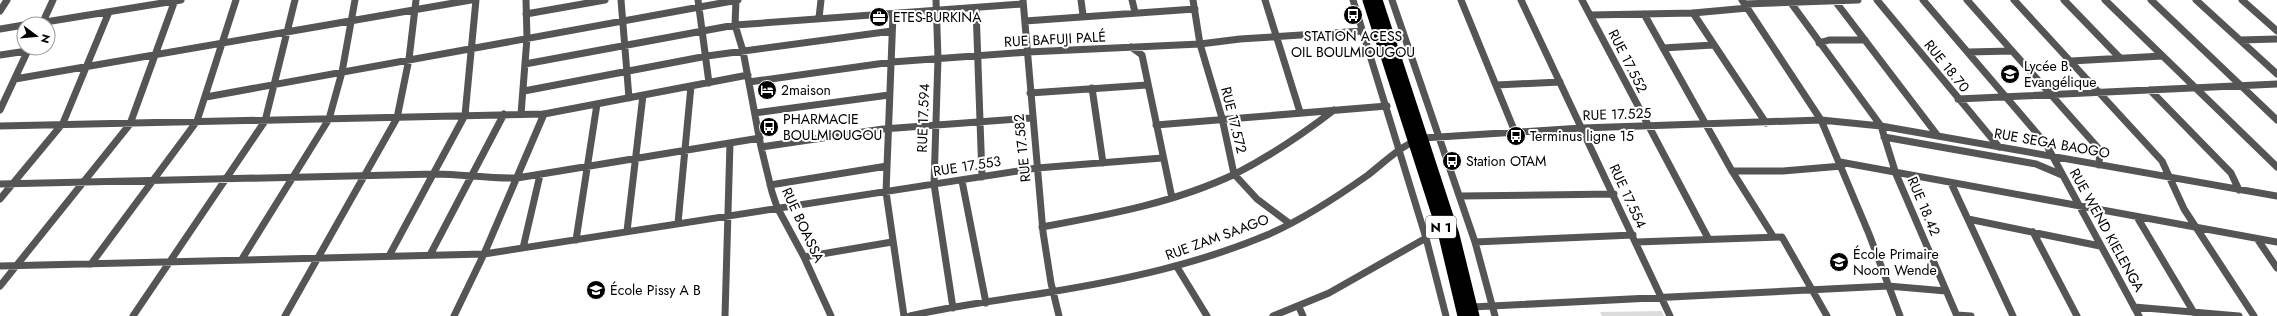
<svg xmlns="http://www.w3.org/2000/svg" width="2277" height="316" font-family="Jost,sans-serif">
<rect width="100%" height="100%" fill="#fff"/>
<!-- green -->
<path fill="#dcdcdc" d="M1662 311 1664 316H1602L1600 312Z"/>
<g fill="none" stroke-linecap="round" stroke-linejoin="round">
<!-- minor -->
<path stroke="#555" stroke-width="7" d="M621 0 629 98
M698 0 709 83
M736 0 735 25 743 51 761 147 772 192 777 207 804 257 831 316
M936 0 938 58 934 184 953 308
M1023 0 1043 232 1051 283 1059 316
M1081 0 1083 15
M1132 0 1135 12
M1193 0 1200 44 1222 118 1234 174 1257 199 1289 223
M1265 0 1300 112
M1353 0 1426 238 1446 316
M1392 0 1475 242 1495 316
M1461 0 1515 132
M1521 0 1670 316
M1582 0 1708 238
M1742 0 1821 120 1869 234 1900 316
M1877 0 1999 147
M1923 0 2046 144 2139 316
M1967 0 2100 150 2099 165
M2014 0 2162 161 2184 209 2254 316
M2064 0 2120 58
M2105 0 2277 167
M2151 0 2277 120
M2196 0 2277 74
M2242 0 2277 31
M1835 1 1938 136
M1791 3 1881 126 1896 174 1957 316
M1745 4 1858 0
M976 8 982 177
M0 11 7 0
M1693 13 1766 123
M526 14 605 0
M893 14 886 192 904 316
M1644 14 1732 171 1773 236
M1591 15 1693 13 1748 8
M819 18 821 0
M1025 21 1195 9
M33 24 181 0
M42 24 53 0
M0 29 24 25
M2240 40 2277 39
M1819 43 1829 40H1865
M1131 47 1142 55 1172 198
M1663 48 1713 45
M1968 52 2012 51
M0 55 27 51
M2071 61 2162 56
M525 64 735 25 1023 4
M15 79 471 0
M749 82 892 62 1028 52 1200 44 1240 39 1363 31
M1497 85 1560 82
M1092 88 1103 163
M2150 90 2231 173 2239 190
M524 91 707 56 892 31
M1030 93 1147 85
M206 97 738 0
M1958 99 2277 84
M0 110 29 48
M755 113 889 95
M521 114 527 38 526 0
M1156 125 1387 106
M0 126 544 114 748 75
M1884 137 2036 164 2062 175
M761 147 883 129 1031 118
M1840 162 2277 242
M1732 171H1783L1842 166
M962 181 986 303
M1951 183 2013 316
M0 184 435 174C463 174 489 179 517 178L760 138
M770 185 887 166
M1460 196 1614 194
M0 199 63 123 109 12
M2137 217 2196 316
M1968 219 2100 246
M678 223 691 86
M1042 227C1107 215 1174 203 1235 174 1270 156 1303 134 1334 110
M627 231 643 95
M2033 232 2077 316
M576 240 597 104
M2258 240 2277 268
M1475 242 1633 235
M1636 242 1782 237 1827 316
M523 248 540 175
M430 255 504 114
M389 256 465 115 476 0
M804 257 892 242
M242 259 329 119 342 72 355 0
M91 264 197 121 236 0
M0 266 484 254 1037 168 1162 158
M1177 267 1207 316
M0 286 130 124 175 0
M1299 307 1303 316
M1472 307 1888 286 1946 291
M2134 307 2239 316
M1957 315 1971 316
M133 316 265 121 295 0
M285 316 397 118 409 59 416 0
M454 316 484 254 544 114
M725 316 730 143
M910 316C956 305 1003 300 1050 292 1124 280 1198 264 1267 235 1302 220 1337 197 1368 175 1386 161 1401 145 1423 138L1582 128 1821 120 1881 126 2277 196
M1273 316 1329 293 1426 238"/>
<!-- highway -->
<path stroke="#000" stroke-width="11" d="M1368 0 1444 236 1463 316
M1377 0 1454 235 1474 316"/>
</g>
<!-- icons -->
<defs>
<symbol id="bus-disc" viewBox="-11 -11 22 22"><circle r="9.5" fill="#000" stroke="#fff"/><path d="M-5-6H5V4H4V6H2V4H-2V6H-4V4H-5ZM-3.5-4V0h7V-4ZM-3.5 1.2v1.5H-2V1.2ZM2 1.2v1.5H3.5V1.2Z" fill="#fff"/></symbol>
<symbol id="office-disc" viewBox="-11 -11 22 22"><circle r="9.5" fill="#000" stroke="#fff"/><path d="M-6-3h4V-5.5h4V-3h4V5H-6ZM-1-4.5V-3h2v-1.5ZM-6 0V1H6V0Z" fill="#fff"/></symbol>
<symbol id="school-disc" viewBox="-11 -11 22 22"><circle r="9.5" fill="#000" stroke="#fff"/><path d="M0-5L7-2L0 1L-7-2ZM-4 1L0 2.5L4 1V4Q0 6-4 4Z" fill="#fff"/></symbol>
<symbol id="hotel-disc" viewBox="-11 -11 22 22"><circle r="9.5" fill="#000" stroke="#fff"/><path d="M-6-4.5h1.5V1H6V5H4.5V3h-9V5H-6ZM-4 0a1.8 1.8 0 1 1 3.6 0ZM.5 0V-2.5h3Q6-2.5 6 0Z" fill="#fff"/></symbol>
</defs>
<g fill-rule="evenodd">
<use href="#bus-disc" x="1342" y="4" width="22" height="22"/>
<use href="#office-disc" x="868" y="6" width="22" height="22"/>
<use href="#school-disc" x="1999" y="63" width="22" height="22"/>
<use href="#hotel-disc" x="756" y="79" width="22" height="22"/>
<use href="#bus-disc" x="758" y="116" width="22" height="22"/>
<use href="#bus-disc" x="1505" y="125" width="22" height="22"/>
<use href="#bus-disc" x="1441" y="150" width="22" height="22"/>
<use href="#school-disc" x="1828" y="251" width="22" height="22"/>
<use href="#school-disc" x="585" y="279" width="22" height="22"/>
</g>
<g text-anchor="middle" stroke-width="4" stroke-linejoin="round" paint-order="stroke">
<!-- shield labels -->
<rect fill="#fff" stroke="#4c4c4c" stroke-width="1" x="1426" y="216" width="30" height="22" rx="3"/>
<g font-size="13" font-weight="bold" fill="#000">
<text x="1441" y="232">N 1</text>
</g>
<!-- poi labels -->
<g font-size="14" fill="#000" stroke="#fff" text-anchor="start">
<text x="893" y="22">ETES-BURKINA</text>
<text x="1353" y="41" text-anchor="middle">STATION ACESS<tspan x="1353" dy="16">OIL BOULMIOUGOU</tspan></text>
<text x="2024" y="71">Lycée B.<tspan x="2024" dy="16">Evangélique</tspan></text>
<text x="781" y="95">2maison</text>
<text x="783" y="124">PHARMACIE<tspan x="783" dy="16">BOULMIOUGOU</tspan></text>
<text x="1530" y="141">Terminus ligne 15</text>
<text x="1466" y="166">Station OTAM</text>
<text x="1853" y="259">École Primaire<tspan x="1853" dy="16">Noom Wende</tspan></text>
<text x="610" y="295">École Pissy A B</text>
</g>
<!-- street labels -->
<g font-size="14" fill="#000" stroke="#fff">
<text transform="translate(1055 39) rotate(-3)" y="5">RUE BAFUJI PALÉ</text>
<text transform="translate(1628 61) rotate(63)" y="5">RUE 17.552</text>
<text transform="translate(1947 66) rotate(51)" y="5">RUE 18.70</text>
<text transform="translate(1617 114) rotate(-2)" y="5">RUE 17.525</text>
<text transform="translate(923 118) rotate(-88)" y="5">RUE 17.594</text>
<text transform="translate(1234 120) rotate(76)" y="5">RUE 17.572</text>
<text transform="translate(2052 143) rotate(10)" y="5">RUE SEGA BAOGO</text>
<text transform="translate(1022 148) rotate(-96)" y="5">RUE 17.582</text>
<text transform="translate(967 166) rotate(-9)" y="5">RUE 17.553</text>
<text transform="translate(1628 196) rotate(65)" y="5">RUE 17.554</text>
<text transform="translate(1924 206) rotate(67)" y="5">RUE 18.42</text>
<text transform="translate(803 225) rotate(65)" y="5">RUE BOASSA</text>
<text transform="translate(2107 230) rotate(61)" y="5">RUE WEND KIELENGA</text>
<text transform="translate(1217 237) rotate(-20)" y="5">RUE ZAM SAAGO</text>
</g>
</g>
<!-- north arrow -->
<g transform="translate(36 36) rotate(106)"><circle r="19" fill="#ffffff" stroke="#999999"/>
<path d="M0-3L7 15L0 10L-7 15Z" fill="#000000"/>
<text y="-6" font-size="11" font-weight="bold" text-anchor="middle" fill="#000000">N</text>
</g>
</svg>
